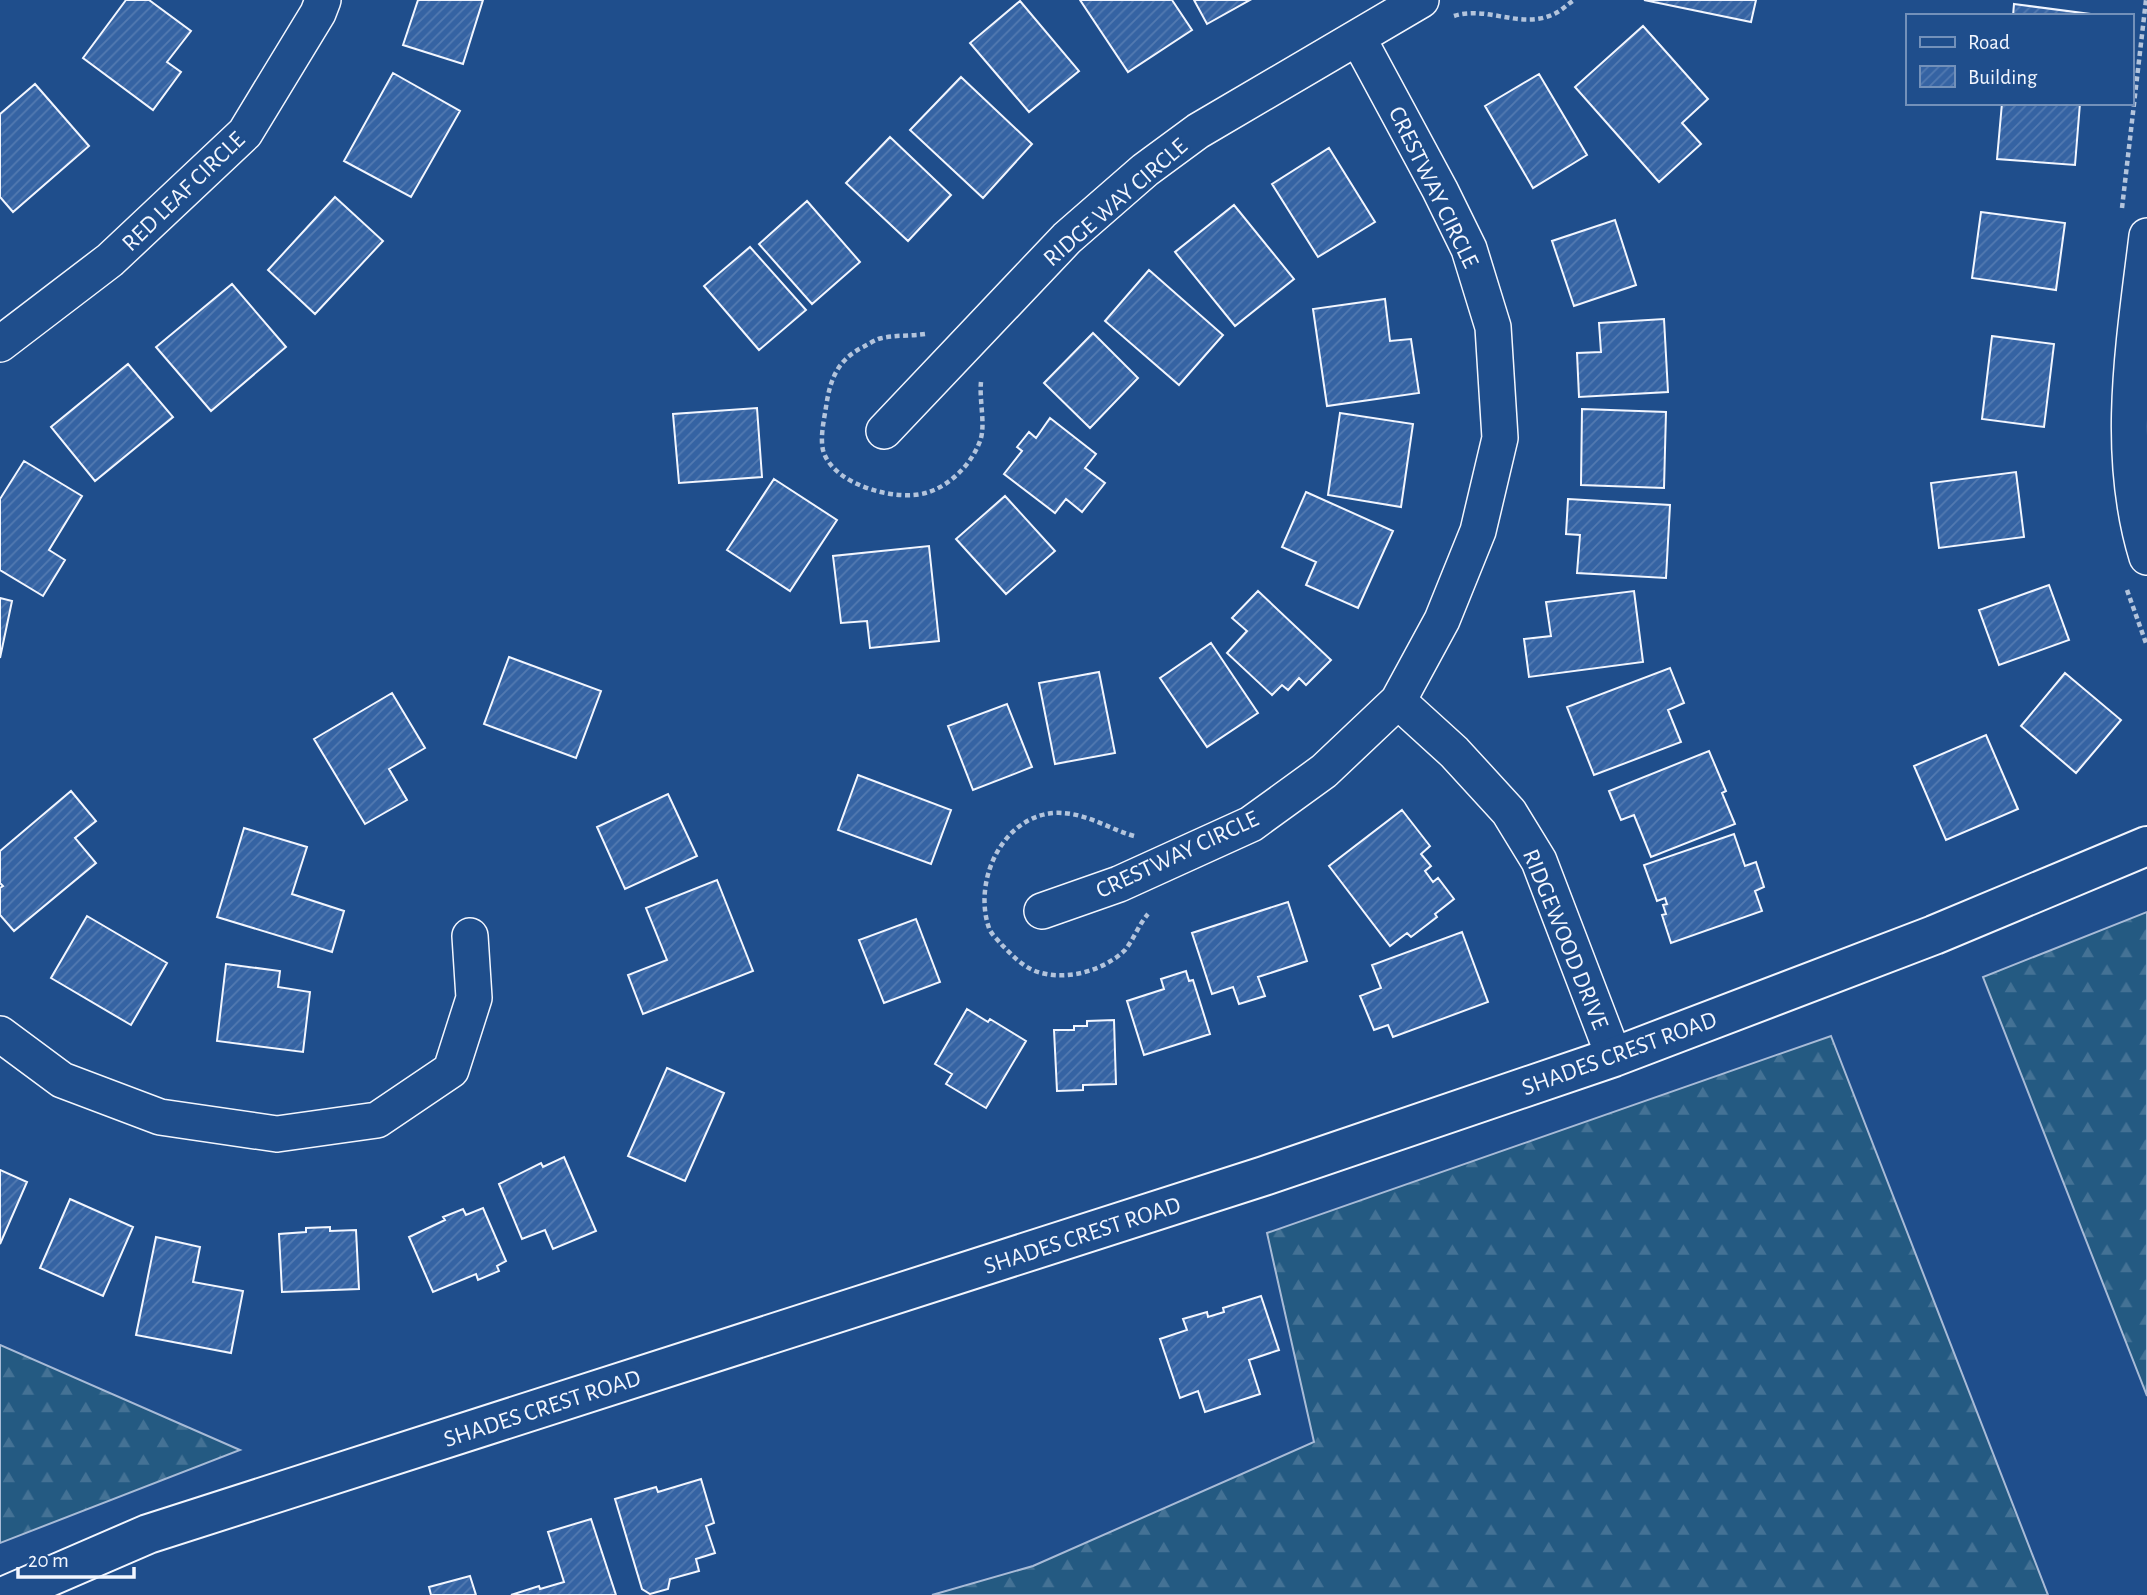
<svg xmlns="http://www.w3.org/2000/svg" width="2147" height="1595" font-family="'Alegreya Sans',sans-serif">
<defs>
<pattern id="forest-firs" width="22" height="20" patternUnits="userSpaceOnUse" patternTransform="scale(1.75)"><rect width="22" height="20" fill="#245a82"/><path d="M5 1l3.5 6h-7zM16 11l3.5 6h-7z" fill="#447295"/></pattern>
<pattern id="building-hatch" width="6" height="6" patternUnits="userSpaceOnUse" patternTransform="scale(1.75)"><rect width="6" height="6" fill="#3563a3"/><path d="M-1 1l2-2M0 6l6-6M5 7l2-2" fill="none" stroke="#537ab1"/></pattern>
</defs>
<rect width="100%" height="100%" fill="#1f4e8c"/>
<!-- forest -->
<path fill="url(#forest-firs)" stroke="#a8bbd7" stroke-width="2" d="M2147 912V1396L1983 977Z
M1831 1036 2048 1595H932L1033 1566 1314 1442 1267 1233Z
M0 1345 240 1450 0 1543Z"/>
<!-- building -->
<path fill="url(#building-hatch)" stroke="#f2f6ff" stroke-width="2" d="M126 0H149L191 31 167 62 181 72 153 110 83 58Z
M418 0H483L463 64 403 45Z
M1080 0H1172L1192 30 1128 72Z
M1194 0H1250L1207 24Z
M1644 0H1756L1751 22Z
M1020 1 1079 71 1029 112 970 43Z
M2014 4 2090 14V16H2013Z
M1643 26 1708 99 1682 123 1701 144 1659 182 1575 87Z
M393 73 460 111 411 197 344 161Z
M1539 74 1587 155 1533 188 1485 106Z
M961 77 1032 144 983 198 910 130Z
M35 84 89 146 13 212 0 197V114Z
M2002 103H2080L2075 165 1997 159Z
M890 137 951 195 908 241 846 183Z
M1329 148 1375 222 1318 257 1272 184Z
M335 197 383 241 315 314 268 270Z
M807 201 860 262 812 304 759 244Z
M1234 205 1294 279 1235 326 1175 252Z
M1981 212 2065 223 2056 290 1972 278Z
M1615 220 1636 285 1574 306 1552 241Z
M750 247 806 310 759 350 704 286Z
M1149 270 1223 335 1179 385 1105 321Z
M232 284 286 347 211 411 156 347Z
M1385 299 1390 341 1411 339 1419 393 1327 406 1313 309Z
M1664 319 1668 392 1579 397 1577 353 1601 352 1599 323Z
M1093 333 1138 378 1090 428 1044 383Z
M1992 336 2054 344 2044 427 1982 419Z
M128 364 173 417 95 481 51 427Z
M757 408 762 477 679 483 673 414Z
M1582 409 1666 412 1664 488 1581 485Z
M1340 413 1413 424 1401 507 1328 495Z
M1050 418 1096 454 1085 468 1105 483 1082 512 1066 499 1055 513 1004 474 1022 451 1017 447 1029 432 1036 438Z
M24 461 82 496 49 550 65 560 43 596 0 570V499Z
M2016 472 2024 537 1939 548 1931 483Z
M774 479 837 520 790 591 727 550Z
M1306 492 1393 531 1358 608 1306 585 1316 562 1282 547Z
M1005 496 1055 551 1006 594 956 539Z
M1568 499 1670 505 1666 578 1577 573 1580 535 1566 534Z
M929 546 939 641 870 648 867 621 841 623 833 556Z
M2049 585 2069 640 1999 665 1979 610Z
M1258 591 1331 660 1306 685 1299 678 1288 690 1282 685 1272 695 1227 653 1247 631 1232 618Z
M1634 591 1643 662 1529 677 1524 639 1551 636 1546 602Z
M0 598 12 601 0 658Z
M1211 643 1258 713 1207 747 1160 678Z
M509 657 601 691 576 758 484 724Z
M1670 668 1684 703 1668 710 1681 742 1594 775 1567 707Z
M1099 672 1115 753 1055 764 1039 683Z
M2065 673 2121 720 2076 773 2021 726Z
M392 693 425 748 389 769 407 800 365 824 314 739Z
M1007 704 1032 767 973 790 948 726Z
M1986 735 2018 809 1946 840 1914 766Z
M1709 751 1726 791 1722 793 1735 824 1651 857 1634 815 1621 820 1609 791Z
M858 775 951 810 931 864 838 830Z
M71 791 96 821 75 838 96 863 14 931 0 915V888L3 886 0 883V851Z
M668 794 697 856 625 889 597 827Z
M1402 810 1430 846 1421 854 1431 866 1425 871 1433 882 1438 878 1454 899 1435 914 1437 917 1411 937 1407 933 1390 946 1329 866Z
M244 828 307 847 292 894 344 911 332 952 217 917Z
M1734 834 1745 866 1756 862 1764 887 1755 891 1762 911 1671 943 1662 915 1666 914 1663 905 1667 904 1665 898 1657 901 1644 865Z
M717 880 753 971 643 1014 628 975 667 960 646 908Z
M1288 902 1307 961 1258 977 1265 996 1239 1004 1233 987 1212 994 1192 933Z
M87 916 167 963 131 1025 51 978Z
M916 919 940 982 884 1003 859 940Z
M1462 932 1488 1002 1393 1037 1388 1025 1374 1030 1360 996 1381 988 1372 965Z
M226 964 280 971 278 987 310 992 303 1052 217 1041Z
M1186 971 1189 981 1193 980 1210 1034 1144 1055 1127 1001 1164 989 1161 979Z
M967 1009 988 1022 990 1019 1026 1041 986 1108 946 1084 952 1074 935 1064Z
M1114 1020 1116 1084 1083 1085V1090L1057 1091 1054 1030H1074V1026H1087V1021Z
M667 1068 724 1093 685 1181 628 1156Z
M564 1157 596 1231 553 1249 545 1230 522 1239 499 1184 541 1163 543 1167Z
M0 1170 27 1182 0 1244Z
M70 1199 133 1227 103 1296 40 1268Z
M483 1208 506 1261 497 1266 499 1271 478 1280 476 1274 433 1292 409 1237 445 1220 443 1217 463 1209 466 1215Z
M330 1227V1231L356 1230 359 1289 282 1292 279 1234 306 1232V1228Z
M156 1237 200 1247 193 1282 243 1291 231 1353 136 1335Z
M1261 1296 1279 1350 1249 1360 1260 1394 1205 1412 1198 1391 1180 1398 1160 1339 1187 1330 1183 1319 1207 1312 1208 1317 1224 1312 1223 1308Z
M701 1479 714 1523 706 1526 715 1553 696 1559 699 1571 670 1579 668 1589 650 1594 642 1589 615 1499 656 1487 658 1492Z
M591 1519 616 1595H511L539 1586 540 1589 564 1582 548 1532Z
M470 1576 476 1595H431L429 1587Z"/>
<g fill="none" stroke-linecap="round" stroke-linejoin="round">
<defs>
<path id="minor" d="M2147 236C2134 343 2115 453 2147 557
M0 344 110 260 245 133 318 13 323 0
M884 431 1067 238 1145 170 1198 131 1421 0
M1398 701 1454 752 1509 812 1539 861 1614 1057
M1042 911 1119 884 1251 824 1324 771 1398 701 1442 620 1478 531 1500 438 1493 327 1469 249 1440 190 1358 38
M0 1034 62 1080 160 1117 277 1134 377 1120 451 1070 474 998 470 936"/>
<path id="tertiary" d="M7 1595 148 1534 1264 1176 1614 1057 1934 935 2147 846"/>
</defs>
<!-- minor casing -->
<use href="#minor" stroke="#f2f6ff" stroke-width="38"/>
<!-- tertiary casing -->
<use href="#tertiary" stroke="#f2f6ff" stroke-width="42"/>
<!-- path -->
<path stroke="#b3c4dc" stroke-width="4.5" stroke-dasharray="5 3.5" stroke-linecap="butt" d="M1454 16C1488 5 1522 31 1556 13 1562 10 1568 4 1574 0
M2122 208 2146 0
M925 334C911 336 896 335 882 338 876 339 869 344 863 347 837 360 830 380 826 407 824 420 820 437 823 450 832 485 898 503 929 492 952 484 972 463 980 441 986 426 979 400 981 382
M2127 590 2147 646
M1134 836C1106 828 1084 811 1053 813 1001 818 973 882 989 928 991 934 998 940 1002 945 1012 955 1022 966 1035 971 1064 982 1104 971 1125 950 1134 939 1139 924 1148 914"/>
<!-- minor -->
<use href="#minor" stroke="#1f4e8c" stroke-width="35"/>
<!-- tertiary -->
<use href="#tertiary" stroke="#1f4e8c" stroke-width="38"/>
</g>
<g text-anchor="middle" stroke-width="5" stroke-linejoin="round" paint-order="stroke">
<!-- street labels -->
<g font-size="24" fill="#f2f6ff" stroke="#1f4e8c">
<text transform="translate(1434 187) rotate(64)" y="8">CRESTWAY CIRCLE</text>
<text transform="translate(183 191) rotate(-44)" y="8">RED LEAF CIRCLE</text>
<text transform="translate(1115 202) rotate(-41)" y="8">RIDGE WAY CIRCLE</text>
<text transform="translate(1177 854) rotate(-25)" y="8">CRESTWAY CIRCLE</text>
<text transform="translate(1566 939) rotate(68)" y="8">RIDGEWOOD DRIVE</text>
<text transform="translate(1619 1053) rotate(-20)" y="8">SHADES CREST ROAD</text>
<text transform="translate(1082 1235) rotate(-18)" y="8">SHADES CREST ROAD</text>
<text transform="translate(542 1408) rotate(-18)" y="8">SHADES CREST ROAD</text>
</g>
</g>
<!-- legend -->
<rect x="1906" y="14" width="228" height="91" fill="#1f4e8c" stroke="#7391ba" stroke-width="2"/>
<rect x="1920" y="37" width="35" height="10" fill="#1f4e8c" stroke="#7391ba" stroke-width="2"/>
<text x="1968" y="49" font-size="21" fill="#f2f6ff">Road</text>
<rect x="1920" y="66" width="35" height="21" fill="url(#building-hatch)" stroke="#7391ba" stroke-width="2"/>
<text x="1968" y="84" font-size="21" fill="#f2f6ff">Building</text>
<!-- scale -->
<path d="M18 1567v10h116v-10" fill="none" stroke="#f2f6ff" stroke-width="3.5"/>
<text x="28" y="1567" font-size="21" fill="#f2f6ff" stroke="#1f4e8c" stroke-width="5" paint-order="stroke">20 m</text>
</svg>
